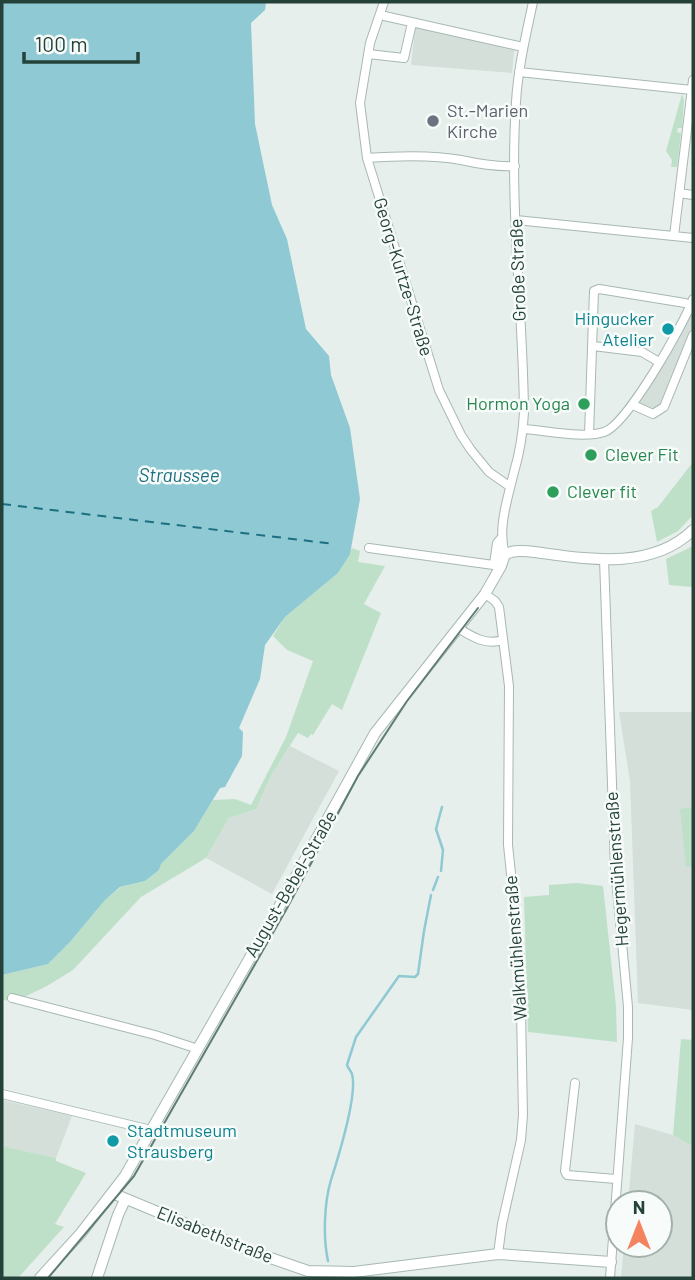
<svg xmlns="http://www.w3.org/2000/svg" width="695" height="1280" font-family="Barlow,sans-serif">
<rect width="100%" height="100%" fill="#e6efeb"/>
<!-- built -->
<path fill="#d4dfda" d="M416 21 515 41 512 73 411 65Z
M693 310V335L660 411 633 405Z
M619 712H693V1010L638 1003 630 781Z
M290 746 339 771 272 894 206 858 229 818 256 809 272 774Z
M2 1100 72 1116 56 1158 2 1146Z
M635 1124 673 1135 693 1147V1278H621L624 1245H660V1203H628Z"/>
<!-- green -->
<path fill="#bfe0c8" d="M682 94 684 100 682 128H678L677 132 681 133 677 167H671L672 160 666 151Z
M693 462V515L678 531 657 542 651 511 658 507Z
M693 546V599L692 587 669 585 666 559Z
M352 548 360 551 358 562 385 566 364 604 381 613 342 710 332 704 313 735 311 734 308 738 298 733 272 774 256 809 229 818 206 858 141 897 73 970 47 986 16 1001 2 1000V975L48 964 70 942 105 900 121 887 145 881 159 870 161 864 194 831 213 800 235 799 251 805 286 737 313 661 287 650 273 636 285 617 338 573Z
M693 807V866L686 867 680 809Z
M577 883 603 886 616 1006 617 1042 528 1032 524 897 549 895V885Z
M693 1038V1147L673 1135 681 1039 693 1040Z
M2 1146 56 1158V1161L86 1173 55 1224 64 1227 18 1278H2Z"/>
<!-- water -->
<path fill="#8ec9d4" d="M2 2H266L265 10 251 23 255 124 272 205 287 239 306 329 329 356 331 375 350 428 360 499 350 554 338 573 285 617 265 645 260 679 239 728 243 732 242 756 225 787 220 788 194 831 161 864 159 870 145 881 120 887 105 900 70 942 48 964 2 975Z"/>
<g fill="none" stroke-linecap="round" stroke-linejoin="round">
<!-- stream -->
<path stroke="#8ec9d4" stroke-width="2.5" d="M441 871 443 850 436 829 442 807
M433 890 438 877
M328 1261C323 1238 324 1203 331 1180 338 1158 358 1095 352 1074 351 1071 348 1068 347 1065L356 1037 399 976 415 977 418 974 424 931 431 895"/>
<!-- ferry -->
<path stroke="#1c6f80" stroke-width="2" stroke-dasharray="9 7" stroke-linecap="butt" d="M2 504 334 544"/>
<defs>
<path id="minor" d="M384 2 370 43 360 103 367 158 439 390 461 435 471 450 489 472 509 486
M380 15 523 47
M368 54 404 58 412 23
M519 72 692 90
M367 158C394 156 435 155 461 160 479 164 497 167 515 166
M679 193 693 195
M516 220 693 238
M674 236 693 80
M593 346 642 352 659 362
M633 405 653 414 664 407 693 335
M523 429C545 430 583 439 604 432 627 425 684 324 693 299
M589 434 594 291 599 289 685 303 691 305 693 310
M369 548 501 566
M505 554C497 528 508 498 514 472 520 452 523 432 524 412 523 309 509 205 516 102 518 68 526 35 533 2
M604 559 615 868 628 1007V1038L610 1278
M494 564 497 543 502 537
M485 594 495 601 499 607 509 686 508 845 520 960 523 1115 521 1140 502 1224 498 1254
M458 628C471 636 486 646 502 640
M12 998 155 1035 198 1049
M575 1083 565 1171 567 1175 616 1179
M2 1094 151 1130"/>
<path id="tertiary" d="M500 557C514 548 526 551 542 553 593 560 653 569 693 530
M112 1193 256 1253 308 1271 354 1272 498 1254 611 1262
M40 1278 81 1233 125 1176 279 907 375 733 485 594 501 566 505 554
M97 1278 118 1215 125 1200"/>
</defs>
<!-- minor casing -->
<use href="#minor" stroke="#a8b8b2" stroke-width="10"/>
<!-- tertiary casing -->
<use href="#tertiary" stroke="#a8b8b2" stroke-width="12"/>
<!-- minor -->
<use href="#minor" stroke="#fff" stroke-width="8"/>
<!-- tertiary -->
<use href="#tertiary" stroke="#fff" stroke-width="10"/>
<!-- tram -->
<path stroke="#5f7d75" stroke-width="2" d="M48 1278 134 1176 286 910 358 776 407 701 478 608"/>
</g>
<!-- markers -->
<circle fill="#6b7280" stroke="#f7fbf9" stroke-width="2.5" cx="433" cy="121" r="7"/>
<g fill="#0f9aa8" stroke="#f7fbf9" stroke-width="2.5">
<circle cx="668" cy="329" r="7"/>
<circle cx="113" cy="1141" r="7"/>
</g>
<g fill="#2e9e5b" stroke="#f7fbf9" stroke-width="2.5">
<circle cx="584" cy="404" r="7"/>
<circle cx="591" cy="455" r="7"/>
<circle cx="553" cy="492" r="7"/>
</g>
<g text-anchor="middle" stroke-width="5" stroke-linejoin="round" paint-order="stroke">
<!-- worship labels -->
<g font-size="18" fill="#5b616d" stroke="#f7fbf9" text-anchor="start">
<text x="447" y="117">St.-Marien<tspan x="447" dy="21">Kirche</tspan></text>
</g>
<!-- street labels -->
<g font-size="18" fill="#24423a" stroke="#f7fbf9">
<text transform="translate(518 270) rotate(-92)" y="6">Große Straße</text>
<text transform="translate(403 277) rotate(73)" y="6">Georg-Kurtze-Straße</text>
<text transform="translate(617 869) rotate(-94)" y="6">Hegermühlenstraße</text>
<text transform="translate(291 884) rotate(-60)" y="6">August-Bebel-Straße</text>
<text transform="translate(516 948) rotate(-94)" y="6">Walkmühlenstraße</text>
<text transform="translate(215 1235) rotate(22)" y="6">Elisabethstraße</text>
</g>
<!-- culture labels -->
<g font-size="18" fill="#0d838f" stroke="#f7fbf9" text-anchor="end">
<text x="654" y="325">Hingucker<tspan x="654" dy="21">Atelier</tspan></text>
<text x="127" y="1137" text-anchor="start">Stadtmuseum<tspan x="127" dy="21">Strausberg</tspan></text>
</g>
<!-- leisure labels -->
<g font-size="18" fill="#27864d" stroke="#f7fbf9" text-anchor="start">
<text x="570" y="410" text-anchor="end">Hormon Yoga</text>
<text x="605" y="461">Clever Fit</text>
<text x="567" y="498">Clever fit</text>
</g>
<!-- water labels -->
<g font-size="19" font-style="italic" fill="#1c6f80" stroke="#f7fbf9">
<text x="179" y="482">Straussee</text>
</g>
</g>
<!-- border -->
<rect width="695" height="1280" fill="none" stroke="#24423a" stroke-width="7"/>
<!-- north arrow -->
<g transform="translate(639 1224)"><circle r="33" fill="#f7fbf9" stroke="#a3b1ad" stroke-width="2"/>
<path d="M0-5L12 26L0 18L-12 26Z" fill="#f4845f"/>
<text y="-10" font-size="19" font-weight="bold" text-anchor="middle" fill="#24423a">N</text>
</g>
<!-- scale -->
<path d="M24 52v10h114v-10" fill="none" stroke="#24423a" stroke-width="3.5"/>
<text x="35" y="52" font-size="21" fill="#24423a" stroke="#f7fbf9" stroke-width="5" paint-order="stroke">100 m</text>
</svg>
